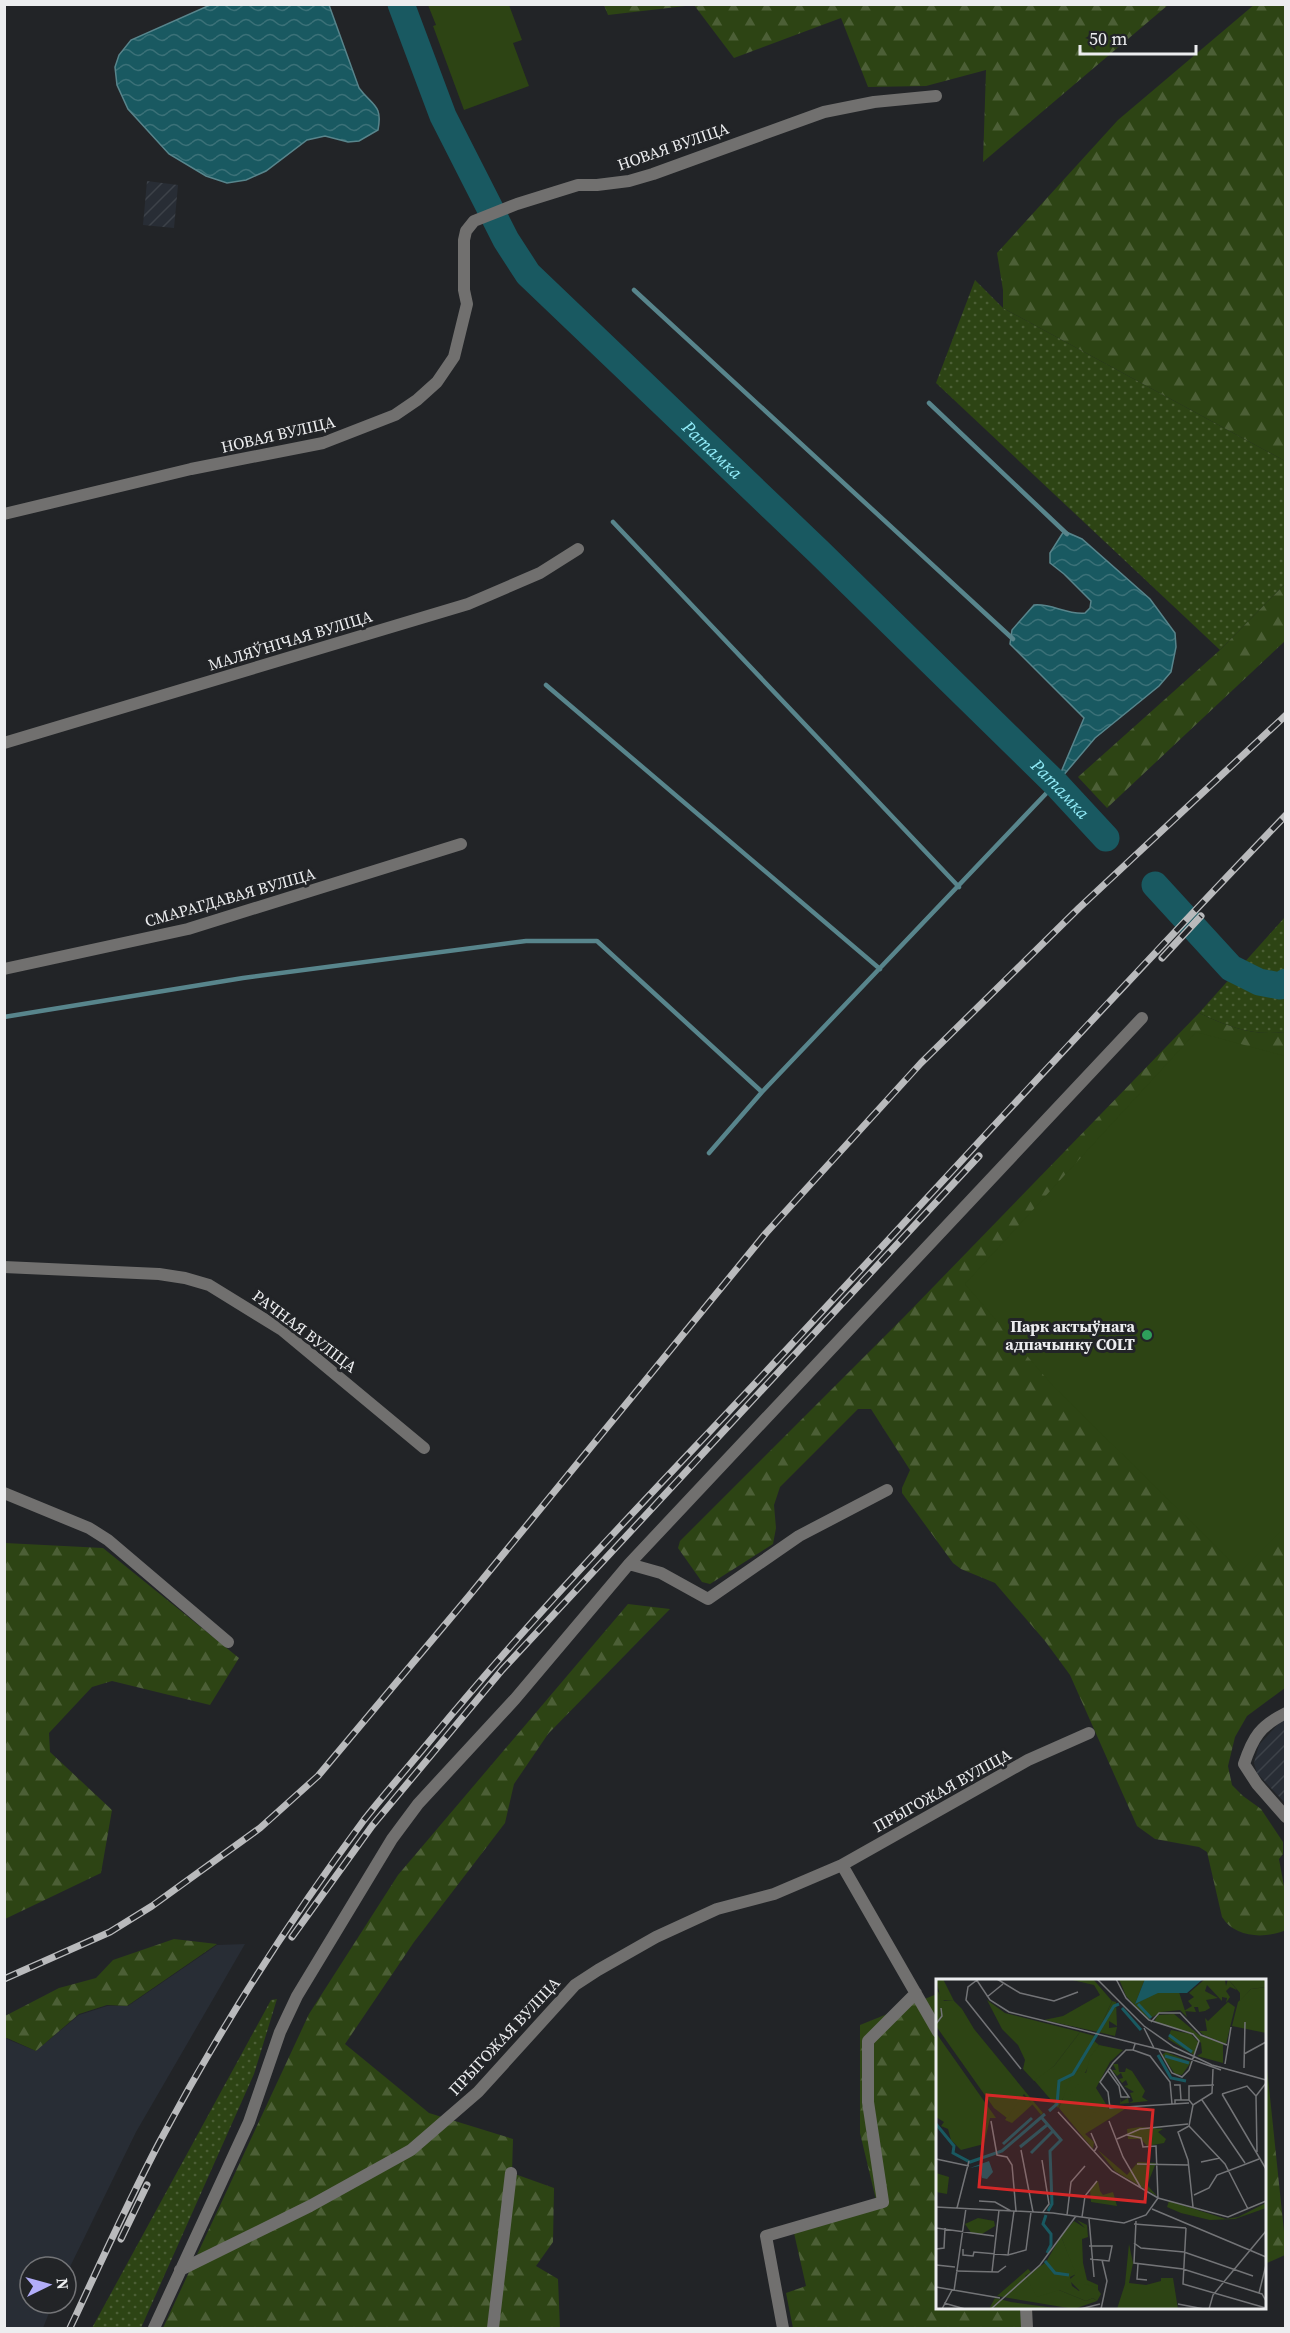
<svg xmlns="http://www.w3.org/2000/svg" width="1290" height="2333" font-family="'Source Serif 4',serif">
<defs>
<pattern id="industrial-furrows" width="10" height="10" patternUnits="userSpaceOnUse" patternTransform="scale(1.5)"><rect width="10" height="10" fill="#282d35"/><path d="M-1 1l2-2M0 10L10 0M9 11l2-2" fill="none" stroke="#3d4249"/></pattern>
<pattern id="grass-dots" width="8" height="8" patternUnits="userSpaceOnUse" patternTransform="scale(1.5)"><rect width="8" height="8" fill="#2d4414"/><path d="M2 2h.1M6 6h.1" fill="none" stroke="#4c5f36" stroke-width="1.8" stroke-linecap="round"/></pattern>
<pattern id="forest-firs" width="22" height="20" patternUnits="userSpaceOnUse" patternTransform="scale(1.5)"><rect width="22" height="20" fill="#2d4414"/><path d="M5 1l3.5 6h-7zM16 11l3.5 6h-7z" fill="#4c5f36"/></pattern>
<pattern id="water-waves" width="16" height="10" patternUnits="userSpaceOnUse" patternTransform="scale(1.5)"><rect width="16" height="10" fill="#195961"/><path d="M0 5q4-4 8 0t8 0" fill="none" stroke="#3b7178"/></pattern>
</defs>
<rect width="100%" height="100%" fill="#222427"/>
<!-- built -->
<path fill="#282d35" d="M245 1944 136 2132 66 2275V2267H30V2303H53L43 2328H5V2040L7 2039 36 2051 79 2015 107 2006H128L217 1945Z"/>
<!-- industrial -->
<path fill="url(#industrial-furrows)" d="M147 181 178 185 174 228 143 225Z
M1285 1720V1803L1257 1773 1254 1763 1259 1745 1279 1723Z"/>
<!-- grass -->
<path fill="url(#grass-dots)" d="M975 280 1003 308 1285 461V584L1220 650 936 383Z
M1285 917V1032C1251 1036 1230 1027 1199 1013Z
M277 1999 254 2074 141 2328H92L271 2000Z"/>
<!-- forest -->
<path fill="url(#forest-firs)" d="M1255 4 1285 5V461L1003 308V290L997 253 1118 120Z
M604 5H1168L983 162 986 70 926 86 868 87 841 18 734 58 694 5 608 15Z
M1285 584V641L1107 808 1078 777 1220 650Z
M1199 1013C1230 1027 1251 1036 1285 1032V1688L1247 1716 1235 1737 1228 1766 1232 1785 1243 1796 1261 1809 1283 1842V1854L1279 1859 1285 1892 1286 1930C1265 1939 1235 1938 1222 1917L1207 1852 1199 1847 1155 1839 1137 1826 1070 1675 1045 1641 995 1583 961 1569 953 1563 902 1493V1488L910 1470 871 1409H858L780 1487 774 1505 776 1528 773 1544 710 1584 702 1582 678 1548 680 1541 905 1316Z
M5 1543 103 1548 239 1658 210 1705 112 1681 92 1687 49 1733 50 1752 112 1810 101 1873 5 1919Z
M628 1604 670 1609 548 1734 514 1784 505 1823 414 1942 345 2044 429 2113 513 2139 512 2173 554 2188 553 2242 536 2266 558 2279 560 2328H163L309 2014 398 1875Z
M174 1939 217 1944 127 2006 107 2005 79 2014 36 2051 7 2038 5 2039V2016L59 1988 96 1978 113 1960Z
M937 1994 938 2308H1020L1022 2328H793L786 2293 806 2286 794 2233 876 2200 860 2133V2025Z
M1265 2049 1286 2251 1285 2255 1267 2263 1264 2223Z"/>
<!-- pitch -->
<path fill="#2d4414" d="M428 5H509L522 40 513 43 529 86 464 110 433 26 436 25Z
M1196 1032 1285 1056V1527L1241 1571 1053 1386 965 1284Z"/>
<!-- water -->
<path fill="url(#water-waves)" stroke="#58858c" stroke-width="1.5" d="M210 5H329L359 88C372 106 383 104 378 130L359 141 348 142 325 136 307 140 266 171 246 180 227 183 206 176 169 154 128 109 117 85 115 67 119 55 131 40Z
M1064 531 1082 539 1150 599 1175 633 1176 647 1171 672 1159 686 1095 738 1056 784 1084 718 1010 644 1012 630 1034 605C1051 603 1067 615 1085 613L1090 608 1091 601 1064 574 1050 563V553Z"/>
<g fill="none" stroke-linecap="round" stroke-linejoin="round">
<!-- stream -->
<path stroke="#58858c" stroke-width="4.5" d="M634 290 1013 639
M929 403 1067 534
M613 522 959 887
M546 685 880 969
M4 1017 243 978 526 941H597L762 1092 1058 781
M709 1153 762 1092"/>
<!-- river -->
<g stroke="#195961" stroke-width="27">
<path id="s1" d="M401 4 443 116 506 240 528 274 819 552 1056 784 1106 838"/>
<path d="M1155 885 1231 968 1259 982 1280 986 1286 982"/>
</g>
<!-- minor -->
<path stroke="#71706f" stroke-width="12" d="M4 514 191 469 323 443 395 415 417 400 437 382 454 357 467 304 464 290V240L466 231 474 221 517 204 578 185H597L629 181 653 174 824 112 874 102 936 96
M4 743 468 604 540 573 578 549
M4 969 188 929 461 844
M4 1267 159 1274 185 1278 209 1285 282 1330 424 1448
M4 1493 89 1528 108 1540 228 1642
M629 1564 661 1573 708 1599 799 1536 887 1490
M1286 1713C1260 1726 1253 1737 1244 1764L1257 1784 1286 1817
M842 1865 938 2032
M180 2270 310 2206 411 2150 478 2092 575 1985 598 1970 656 1937 717 1909 774 1894 842 1865 1028 1760 1089 1733
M1026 2308 1027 2328
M154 2328 249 2122 280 2032 297 1996 392 1839 418 1804 515 1699 629 1564 1142 1018
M493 2328 511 2173
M783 2328 766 2236 883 2202 868 2102V2041L916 1993"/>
<defs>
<path id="rail" d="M1162 958 1201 916
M292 1937 372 1826 502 1670 979 1156
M4 1979 110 1932 152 1906 260 1828 318 1776 469 1596 766 1233 921 1063 1079 908 1286 715
M121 2239 147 2185
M70 2328C99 2266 127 2204 159 2143 219 2030 288 1922 364 1820 386 1792 410 1765 433 1737 545 1601 670 1475 790 1346 955 1168 1118 990 1286 815"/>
</defs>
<!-- rail casing -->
<use href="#rail" stroke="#b9babc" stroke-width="7"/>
<!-- rail -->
<use href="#rail" stroke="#222427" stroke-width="4.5" stroke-dasharray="14" stroke-linecap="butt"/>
</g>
<!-- markers -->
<circle fill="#2e9e5b" stroke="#222427" stroke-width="2" cx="1147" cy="1335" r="6"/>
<g text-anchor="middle" stroke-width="6" stroke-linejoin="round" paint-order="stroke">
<!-- street labels -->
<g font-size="16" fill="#ecedef" stroke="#222427">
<text transform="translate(673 146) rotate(-19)" y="6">НОВАЯ ВУЛІЦА</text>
<text transform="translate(278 434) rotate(-13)" y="6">НОВАЯ ВУЛІЦА</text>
<text transform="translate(290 640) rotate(-17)" y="6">МАЛЯЎНІЧАЯ ВУЛІЦА</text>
<text transform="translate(230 897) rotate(-16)" y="6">СМАРАГДАВАЯ ВУЛІЦА</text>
<text transform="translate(305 1331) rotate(37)" y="6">РАЧНАЯ ВУЛІЦА</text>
<text transform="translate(942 1790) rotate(-29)" y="6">ПРЫГОЖАЯ ВУЛІЦА</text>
<text transform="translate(504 2036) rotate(-47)" y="6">ПРЫГОЖАЯ ВУЛІЦА</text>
</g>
<!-- poi labels -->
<g font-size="16" font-weight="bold" fill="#ecedef" stroke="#222427" text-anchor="end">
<text x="1135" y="1332">Парк актыўнага<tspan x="1135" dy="18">адпачынку COLT</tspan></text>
</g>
<!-- water labels -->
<g font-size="18" font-style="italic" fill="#91ebf8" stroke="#222427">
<text dy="6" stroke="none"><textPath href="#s1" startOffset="554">Ратамка</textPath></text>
<text dy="6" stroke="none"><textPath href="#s1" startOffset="1040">Ратамка</textPath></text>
</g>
</g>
<!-- overview -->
<g transform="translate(936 1979)">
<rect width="330" height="330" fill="#222427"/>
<path d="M183 0H209L199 25 220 14 243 13 251 38 244 31 225 33 213 40 203 31 190 17ZM269 0 289 1 290 7 292 0 301 11 294 8 290 12 294 18 290 24 291 19 286 18V22L271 6 269 12 282 19 270 21 274 29 269 32 263 33 262 28H258L260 33 248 32 256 27 252 22 258 18 253 14ZM176 22 180 23 181 47 173 42V49L181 48 179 57 162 53ZM292 23 299 28 290 65 268 56 263 52H271L269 39 272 42ZM238 35 263 56 287 65V84L261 77 266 74 265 64 258 55 218 43 222 36ZM235 51 255 55 263 64 258 76 232 60ZM144 53 159 57 157 61 163 66 149 94 142 92 122 129 97 100 118 87ZM230 73 255 83 246 96 239 95 226 76ZM177 85H182L183 93H189L190 89 196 92 209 112 206 118 212 122 184 125 185 119V123L192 119 193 124 197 122 194 114 198 113 188 107 192 106 190 101 186 104 183 100 187 99 185 94 181 97 176 91H180ZM86 116 97 125 76 144 69 141ZM233 222 290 240 302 238 330 224V229L299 240 274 241 245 234 231 228Z" fill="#2d4414"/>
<path d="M132 0H157L176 22 162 53 108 41 127 37 164 16 158 6ZM330 8V54L296 47 302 23 315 10ZM0 9 8 22H18L26 30 38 50 107 134 105 136 88 115 71 139 58 129 0 47ZM51 21 69 34 144 53 118 87 98 102 87 90 89 81 82 66 66 50ZM0 54 60 139H54L48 165 25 171 15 161 12 150 5 147 8 143 0 138ZM163 66 187 71 174 83 160 109 173 130H189L149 155 158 163 157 170 123 129 135 99 143 91 150 94 154 78ZM204 148 227 150 222 153 230 160 228 164 211 167 205 160H192L191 150ZM162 171 191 196 202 183 220 184 211 206 221 217 179 192ZM0 194 13 198 11 215 0 213ZM162 202 164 212 167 216 177 213 181 227 155 223 154 211ZM42 239 58 242 59 247 46 255H36L29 245ZM141 241 151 246 152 258 146 260 147 284 151 301 162 306V312L151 306 144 312 133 301 139 296 125 257 138 242 149 249ZM193 265 197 284 193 304 210 306 225 302V299H237L242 330H181L189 305ZM92 290 95 293 89 297 99 311H123L150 322 157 319 161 322 138 330 61 317ZM59 319 75 323 126 330H53Z" fill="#2d4414"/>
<path d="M0 0H7L18 22 5 21ZM292 0H330V8L315 10 304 22V14Z" fill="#2d4414"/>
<path d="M125 257 140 295 134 298 136 307 143 312 149 305 160 308 165 315 161 322 157 319 150 322 123 311 101 318 90 298 110 283Z" fill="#2d4414"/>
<path d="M142 105 163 130 140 148 124 130Z" fill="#2d4414"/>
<path d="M209 0H267L251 14H222L199 25ZM53 182 57 193 51 200 46 199 43 187 34 189Z" fill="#195961"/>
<path fill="none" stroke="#195961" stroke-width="3" d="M202 25 215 39M186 29 205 51M233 56 256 73M222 76 235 99 250 102M229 77 253 84M113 132 121 125 123 102 137 95 178 27 183 25M106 139 125 161 114 172 116 225 112 232M0 145 18 167 17 174 34 183 66 172 109 135M67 165 96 139M84 168 111 146M95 174 117 152M110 236 107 245 115 255V266L111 274M109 282 119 294 133 296"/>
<path fill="none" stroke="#737477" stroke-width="1.5" d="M40 0 54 21 73 33 238 74 285 91M61 0 84 14 118 22 142 13M161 0 208 47 238 68 276 86 330 101M180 0 190 19 213 41 257 55 263 62 253 91 246 98 236 94 223 71M41 1 32 8 30 21 85 90M51 18 67 5M215 43 223 34H244L265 56 291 66M0 45 6 37 5 29M208 49 218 69M199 65 197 71H190L177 84 164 103 172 113 174 129 253 124M197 71 214 77 234 103 236 125M308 75 330 63M289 85 295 48M308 89 309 43M172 92 183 107 185 118H193L174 90M238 106H244L245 121M286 115 330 190M286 115 311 107 320 117M253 121V107L278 106M266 121 309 184M239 125V121H253L257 126 276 114 277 90M257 126 253 147 289 185 312 230M122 133 176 192 222 219 292 238 330 222M55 142 61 176 71 178 76 186 80 232M173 142 187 178 205 209M253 147 242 153 252 181 257 228M155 154 161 168 158 173M191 156 205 159 207 168 220 167 222 219M181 160 204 150 252 145M85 171 97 233M321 173 320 117 330 104M0 180 33 187M106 181 113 225 107 233M265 183 284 179M201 185 252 186M258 216 273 209 281 196 323 180M43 222 59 223 75 232M0 228 117 234 188 244 210 236 222 219M21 229 33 182M216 230 330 278M131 236 135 203 149 187M146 238 149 217 161 202M153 240 158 298M200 242 198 284 247 290 326 315 330 322M198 245 250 249M0 249 58 257M250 249 247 305 330 329M198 264 205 269 248 273 317 297M153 267H176L173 282 154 280M0 270 8 269 9 249M27 270V276L37 277 38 273 72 276 90 271 95 233M72 276 78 232M202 285 201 300 211 301M0 286 19 288M20 292 62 293 70 287M56 293 63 231M0 308 64 319M18 312 30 229M323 314 330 286M8 324 29 330M242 325 268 330M6 330 16 311M55 330 104 286 140 237M144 330 164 325M165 330 171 302 166 281M273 330 277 316 330 252"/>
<path fill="#d62828" fill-opacity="0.15" stroke="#d62828" stroke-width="3" d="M51 116 217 131 209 223 43 208Z"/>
<rect width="330" height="330" fill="none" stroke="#ecedef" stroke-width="3"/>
</g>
<!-- border -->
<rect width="1290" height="2333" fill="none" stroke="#ecedef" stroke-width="12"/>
<!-- north arrow -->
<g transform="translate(48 2285) rotate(85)"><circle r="28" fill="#222427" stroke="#737477" stroke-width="1.5"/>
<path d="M0-4.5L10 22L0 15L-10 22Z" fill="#b2adf9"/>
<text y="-9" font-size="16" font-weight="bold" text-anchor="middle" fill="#ecedef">N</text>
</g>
<!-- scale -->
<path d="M1080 45v9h116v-9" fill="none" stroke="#ecedef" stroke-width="3"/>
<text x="1089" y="45" font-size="18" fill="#ecedef" stroke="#222427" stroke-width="4.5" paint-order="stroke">50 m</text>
</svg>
